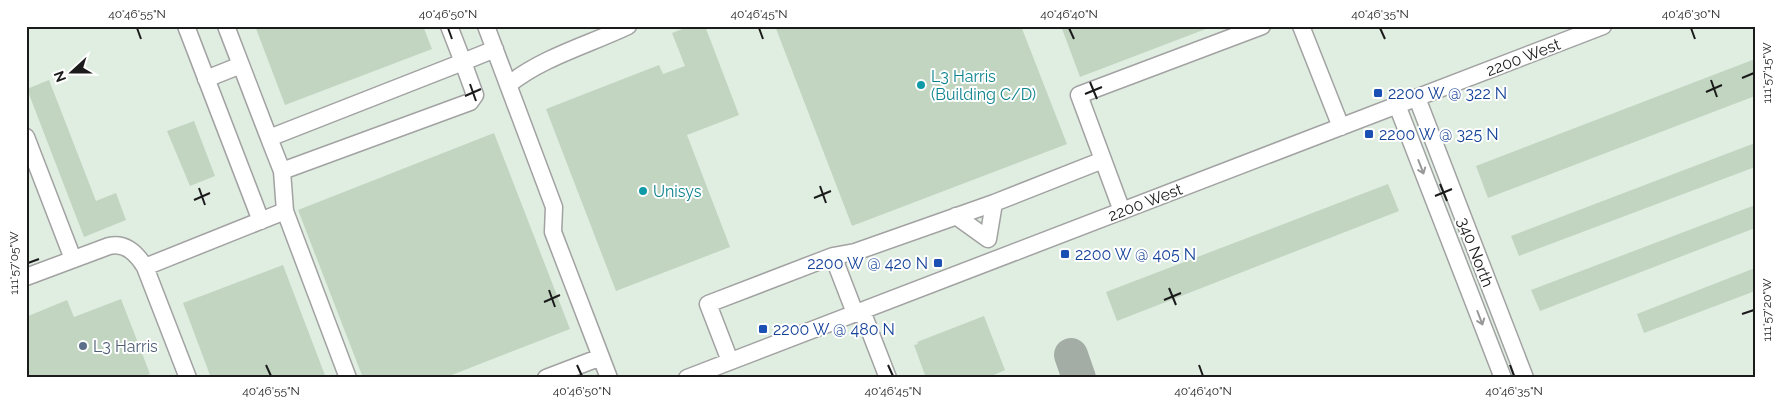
<svg xmlns="http://www.w3.org/2000/svg" width="1781" height="404" font-family="Raleway,sans-serif">
<rect width="100%" height="100%" fill="#e0eee2"/>
<g fill="none" stroke-linecap="round" stroke-linejoin="round">
<!-- taxiway -->
<path stroke="#a4aca6" stroke-width="34" d="M1071 355 1079 378"/>
</g>
<!-- building -->
<path fill="#c1d5c0" d="M255 26H423L432 49 285 105Z
M690 26H705L739 115 687 135 730 247 616 291 546 109 659 65 663 74 685 66 672 33Z
M775 26H1021L1067 144 852 226Z
M1061 26H1211V27L1080 77Z
M1755 59V96L1488 198 1476 166Z
M49 80 96 201 116 193 126 220 84 237 27 89Z
M194 121 215 176 190 186 167 131Z
M494 133 570 329 444 378H363L298 210Z
M1755 143V167L1519 256 1511 236Z
M1388 184 1399 211 1117 321 1106 292Z
M1755 205V228L1540 311 1531 290Z
M283 265 326 378H211L183 303Z
M1755 268V291L1644 333 1637 314Z
M121 299 150 374 141 378H26V317L67 300 74 317Z
M984 316 1005 370 987 378H926L914 345 918 344 917 342Z"/>
<g fill="none" stroke-linecap="round" stroke-linejoin="round">
<defs>
<path id="minor" d="M186 26 261 221
M226 26 269 138 463 62 449 26
M486 26 554 207 553 232 609 378
M1301 26 1341 127
M206 79 241 65
M508 85C543 57 588 45 628 26
M1417 98 1525 378
M1397 105 1503 378
M26 137 73 259
M269 138 282 171 285 211 348 378
M282 171 470 102 475 95 463 62 495 49
M1122 211 1079 95 1262 26
M956 216 988 239 994 203
M833 256 855 252 994 203 1103 160
M145 267 285 211
M26 277 109 246C126 242 137 254 145 267L188 378
M862 311 888 378
M730 361 708 304 833 256 855 313
M546 378 601 357
M687 378 1603 26"/>
</defs>
<!-- minor casing -->
<use href="#minor" stroke="#a2a2a2" stroke-width="19"/>
<!-- minor -->
<use href="#minor" stroke="#fff" stroke-width="16"/>
</g>
<!-- one-way arrows -->
<defs><path id="oneway-shaft" d="M-6 0H5M1.5-3L5.5 0L1.5 3" fill="none" stroke-width="1.6" stroke-linecap="round" stroke-linejoin="round" transform="scale(1.25)"/></defs>
<g stroke="#989898">
<use href="#oneway-shaft" transform="translate(1421 167) rotate(69)"/>
<use href="#oneway-shaft" transform="translate(1480 318) rotate(69)"/>
</g>
<!-- ticks -->
<path fill="none" stroke="#1b1b1b" stroke-width="2" d="M137 28 141 39M448 28 452 39M759 28 763 39M1069 28 1074 39M1380 28 1385 39M1691 28 1695 39M1742 78 1754 73M1711 80 1717 97M1090 82 1097 99M470 84 476 101M1706 92 1722 85M1085 94 1102 87M465 96 481 89M1440 184 1447 201M820 186 826 203M199 188 205 205M1435 196 1452 189M814 198 831 191M194 200 210 193M28 263 39 259M1169 288 1176 305M549 290 555 307M1164 300 1181 293M544 302 560 295M1742 314 1754 310M266 365 271 376M577 365 582 376M888 365 893 376M1199 365 1203 376M1510 365 1514 376"/>
<!-- markers -->
<g fill="#0f9aa8" stroke="#fff" stroke-width="2">
<circle cx="921" cy="85" r="5"/>
<circle cx="643" cy="191" r="5"/>
</g>
<g fill="#1a4fb4" stroke="#fff" stroke-width="2">
<rect x="1373" y="88" width="10" height="10" rx="2.5"/>
<rect x="1364" y="129" width="10" height="10" rx="2.5"/>
<rect x="1060" y="249" width="10" height="10" rx="2.5"/>
<rect x="933" y="258" width="10" height="10" rx="2.5"/>
<rect x="758" y="324" width="10" height="10" rx="2.5"/>
</g>
<circle fill="#5c6f8a" stroke="#fff" stroke-width="2" cx="83" cy="346" r="5"/>
<g text-anchor="middle" stroke-width="4" stroke-linejoin="round" paint-order="stroke">
<!-- street labels -->
<g font-size="16" fill="#1b1b1b" stroke="#fff">
<text transform="translate(1523 57) rotate(-21)" y="6">2200 West</text>
<text transform="translate(1145 202) rotate(-21)" y="6">2200 West</text>
<text transform="translate(1476 252) rotate(69)" y="6">340 North</text>
</g>
<!-- culture labels -->
<g font-size="16" fill="#0d838f" stroke="#fff" text-anchor="start">
<text x="931" y="82">L3 Harris<tspan x="931" dy="18">(Building C/D)</tspan></text>
<text x="653" y="197">Unisys</text>
</g>
<!-- transit labels -->
<g font-size="16" fill="#164399" stroke="#fff" text-anchor="start">
<text x="1388" y="99">2200 W @ 322 N</text>
<text x="1379" y="140">2200 W @ 325 N</text>
<text x="1075" y="260">2200 W @ 405 N</text>
<text x="928" y="269" text-anchor="end">2200 W @ 420 N</text>
<text x="773" y="335">2200 W @ 480 N</text>
</g>
<!-- service labels -->
<g font-size="16" fill="#4e5e75" stroke="#fff" text-anchor="start">
<text x="93" y="352">L3 Harris</text>
</g>
</g>
<!-- border -->
<rect width="1781" height="404" fill="none" stroke="#ffffff" stroke-width="55"/>
<!-- north arrow -->
<g transform="translate(72 72) rotate(249)" stroke="#ffffff" stroke-width="4" paint-order="stroke">
<path d="M0-4L9 19L0 12L-9 19Z" fill="#1b1b1b"/>
<text y="-8" font-size="14" font-weight="bold" text-anchor="middle" fill="#1b1b1b">N</text>
</g>
<rect x="28" y="28" width="1726" height="348" fill="none" stroke="#1b1b1b" stroke-width="2"/>
<g font-size="12" text-anchor="middle" fill="#1b1b1b">
<text x="137" y="18">40°46'55"N</text>
<text x="448" y="18">40°46'50"N</text>
<text x="759" y="18">40°46'45"N</text>
<text x="1069" y="18">40°46'40"N</text>
<text x="1380" y="18">40°46'35"N</text>
<text x="1691" y="18">40°46'30"N</text>
<text transform="translate(1767 73) rotate(-90)" y="4">111°57'15"W</text>
<text transform="translate(14 263) rotate(-90)" y="4">111°57'05"W</text>
<text transform="translate(1767 310) rotate(-90)" y="4">111°57'20"W</text>
<text x="271" y="395">40°46'55"N</text>
<text x="582" y="395">40°46'50"N</text>
<text x="893" y="395">40°46'45"N</text>
<text x="1203" y="395">40°46'40"N</text>
<text x="1514" y="395">40°46'35"N</text>
</g>
</svg>
